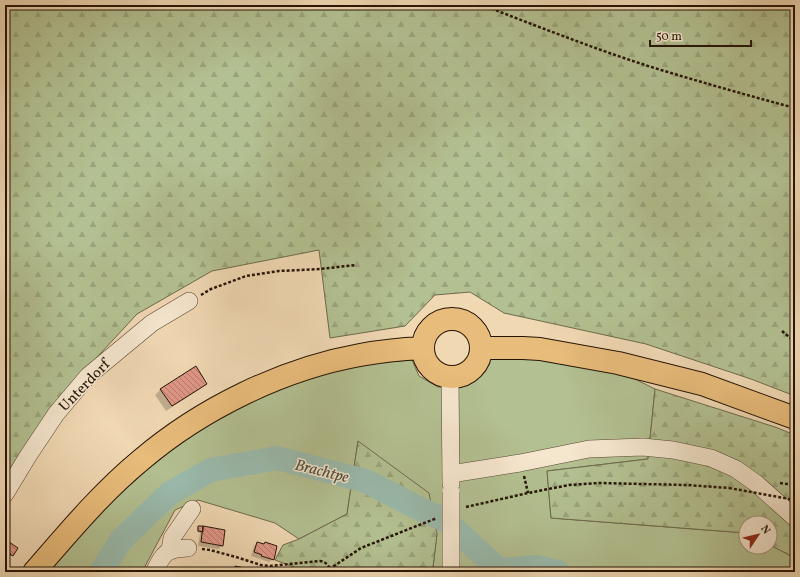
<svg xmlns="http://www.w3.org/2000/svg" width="800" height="577" font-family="Vollkorn,serif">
<defs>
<pattern id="forest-firs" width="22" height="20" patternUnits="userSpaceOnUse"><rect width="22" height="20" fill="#b3c091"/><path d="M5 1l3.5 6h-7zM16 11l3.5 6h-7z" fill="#9aa47c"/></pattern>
<pattern id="building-back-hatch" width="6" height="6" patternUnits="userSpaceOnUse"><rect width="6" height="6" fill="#e29788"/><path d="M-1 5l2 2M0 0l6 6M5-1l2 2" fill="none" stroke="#b77a6d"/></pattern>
</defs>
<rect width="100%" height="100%" fill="#f0d8b3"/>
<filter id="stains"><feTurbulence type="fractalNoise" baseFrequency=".005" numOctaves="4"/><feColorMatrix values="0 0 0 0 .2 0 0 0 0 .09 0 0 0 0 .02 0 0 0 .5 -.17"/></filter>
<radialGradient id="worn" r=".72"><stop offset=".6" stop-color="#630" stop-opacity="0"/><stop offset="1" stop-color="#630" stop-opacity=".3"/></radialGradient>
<!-- green -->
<path fill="#b3c091" stroke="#6c6a4c" d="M526 355 621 372 655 389 648 459 547 471 551 518 746 533V547H770V545L795 558V572H418L433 567 437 534 358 441 347 514 299 539 275 523 198 500 175 510 142 572H45L110 503 147 470 190 435 257 399 308 378 361 364 412 360 419 376 438 387 459 386 479 377 490 356Z"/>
<!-- forest -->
<path fill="url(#forest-firs)" stroke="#6c6a4c" d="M5 5H795V396L751 379 646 344 504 313 470 292 435 295 405 326 330 338 319 250 212 271 137 314 76 380 21 452 5 476Z
M655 389 775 427 795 435V558L770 545V523H746V533L551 518 547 471 648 459Z
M358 441 429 493 437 534 433 567 418 572H300L302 570 275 560 283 545 299 539 347 514Z"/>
<!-- shadow -->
<path fill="#0003" d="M205 384 200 389 166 411 155 395 161 389Z
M199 527 224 531 222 546 218 549 198 546 200 533 197 532V528Z
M257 543 273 559 269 562 251 556 254 546Z"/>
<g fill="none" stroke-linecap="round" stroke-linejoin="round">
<!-- river -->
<path stroke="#9abaac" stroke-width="24" d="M101 572 121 540 170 493 211 470 277 458 366 481 416 507 445 520 499 570 537 567 558 572"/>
</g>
<!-- building -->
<path fill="url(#building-back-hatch)" stroke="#251406" d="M196 366 207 384 172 406 160 389Z
M198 526H203V532L198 531Z
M203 526 225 530 223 546 201 542Z
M6 540 18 548 13 556 5 551Z
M257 542 264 544 265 542 277 546 274 560 261 556 262 555 254 552Z
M5 551 11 554 5 563Z
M235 566 255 570 254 572H234Z"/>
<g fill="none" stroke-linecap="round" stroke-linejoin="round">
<defs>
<path id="minor" d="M450 377 451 484
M451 474 520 463 589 449 643 447 673 450 711 458 736 469 757 484 795 518
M5 494 28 456 56 414 88 376 152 323 189 301
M170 550 172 538 192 509
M154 572C164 553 165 549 188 548"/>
<path id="major" d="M423 348a29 29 0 1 1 58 0a29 29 0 1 1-58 0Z
M481 348H523L540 349 618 363 702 384 795 418
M34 572C68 533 101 493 141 460 201 409 282 369 360 355 381 351 402 349 423 348"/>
</defs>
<!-- minor casing -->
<use href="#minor" stroke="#584531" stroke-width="18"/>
<!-- major casing -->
<use href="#major" stroke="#251406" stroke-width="24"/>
<!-- path -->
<path stroke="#251406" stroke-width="2.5" stroke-dasharray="3 2" stroke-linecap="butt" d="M482 5C537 26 592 48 648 66 697 81 746 95 795 108
M201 295 211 289 246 276 279 271 320 269 356 265
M782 331 795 342
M524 476 528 493
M780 483 795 485
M466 507 528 493 569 485 599 483 687 485 729 488
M202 549 210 550 236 557 261 565 270 566 320 561C327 562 329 566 331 572
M325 572 361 548 409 529 437 518"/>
<!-- minor -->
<use href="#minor" stroke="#f5e6ce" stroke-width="17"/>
<!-- major -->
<use href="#major" stroke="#e8bc7a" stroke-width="22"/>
<defs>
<path id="minor-bridge" d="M451 572V492"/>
</defs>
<!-- minor-bridge casing -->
<use href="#minor-bridge" stroke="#584531" stroke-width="18" stroke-linecap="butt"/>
<!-- path-bridge -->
<path stroke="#251406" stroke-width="2.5" stroke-dasharray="3 2" stroke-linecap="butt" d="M729 488 795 500"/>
<!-- minor-bridge -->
<use href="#minor-bridge" stroke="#f5e6ce" stroke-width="17"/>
</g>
<g text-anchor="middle" stroke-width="3" stroke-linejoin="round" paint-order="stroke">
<!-- street labels -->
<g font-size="15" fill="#251406" stroke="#f5e6ce">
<text transform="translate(84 385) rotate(-46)" y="5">Unterdorf</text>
</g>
<!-- water labels -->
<g font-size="16" font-style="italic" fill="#4e4e40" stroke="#f5e6ce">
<text transform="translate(322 470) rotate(14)" y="6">Brachtpe</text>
</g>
</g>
<!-- margin -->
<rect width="800" height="577" fill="none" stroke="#f0d8b3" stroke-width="20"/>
<rect x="6" y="6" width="788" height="565" fill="none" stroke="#251406" stroke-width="2"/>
<rect x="10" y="10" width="780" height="557" fill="none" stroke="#251406"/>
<!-- north arrow -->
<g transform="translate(758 535) rotate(55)"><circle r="19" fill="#f5e6ce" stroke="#a2927e"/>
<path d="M0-3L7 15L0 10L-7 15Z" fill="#8f2418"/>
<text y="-6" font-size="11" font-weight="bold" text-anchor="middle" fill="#251406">N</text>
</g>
<!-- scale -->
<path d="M650 40v6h101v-6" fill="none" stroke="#251406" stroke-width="2"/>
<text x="656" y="40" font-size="12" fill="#251406" stroke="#f5e6ce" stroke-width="3" paint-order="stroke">50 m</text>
<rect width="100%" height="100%" filter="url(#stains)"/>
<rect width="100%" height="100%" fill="url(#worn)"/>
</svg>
